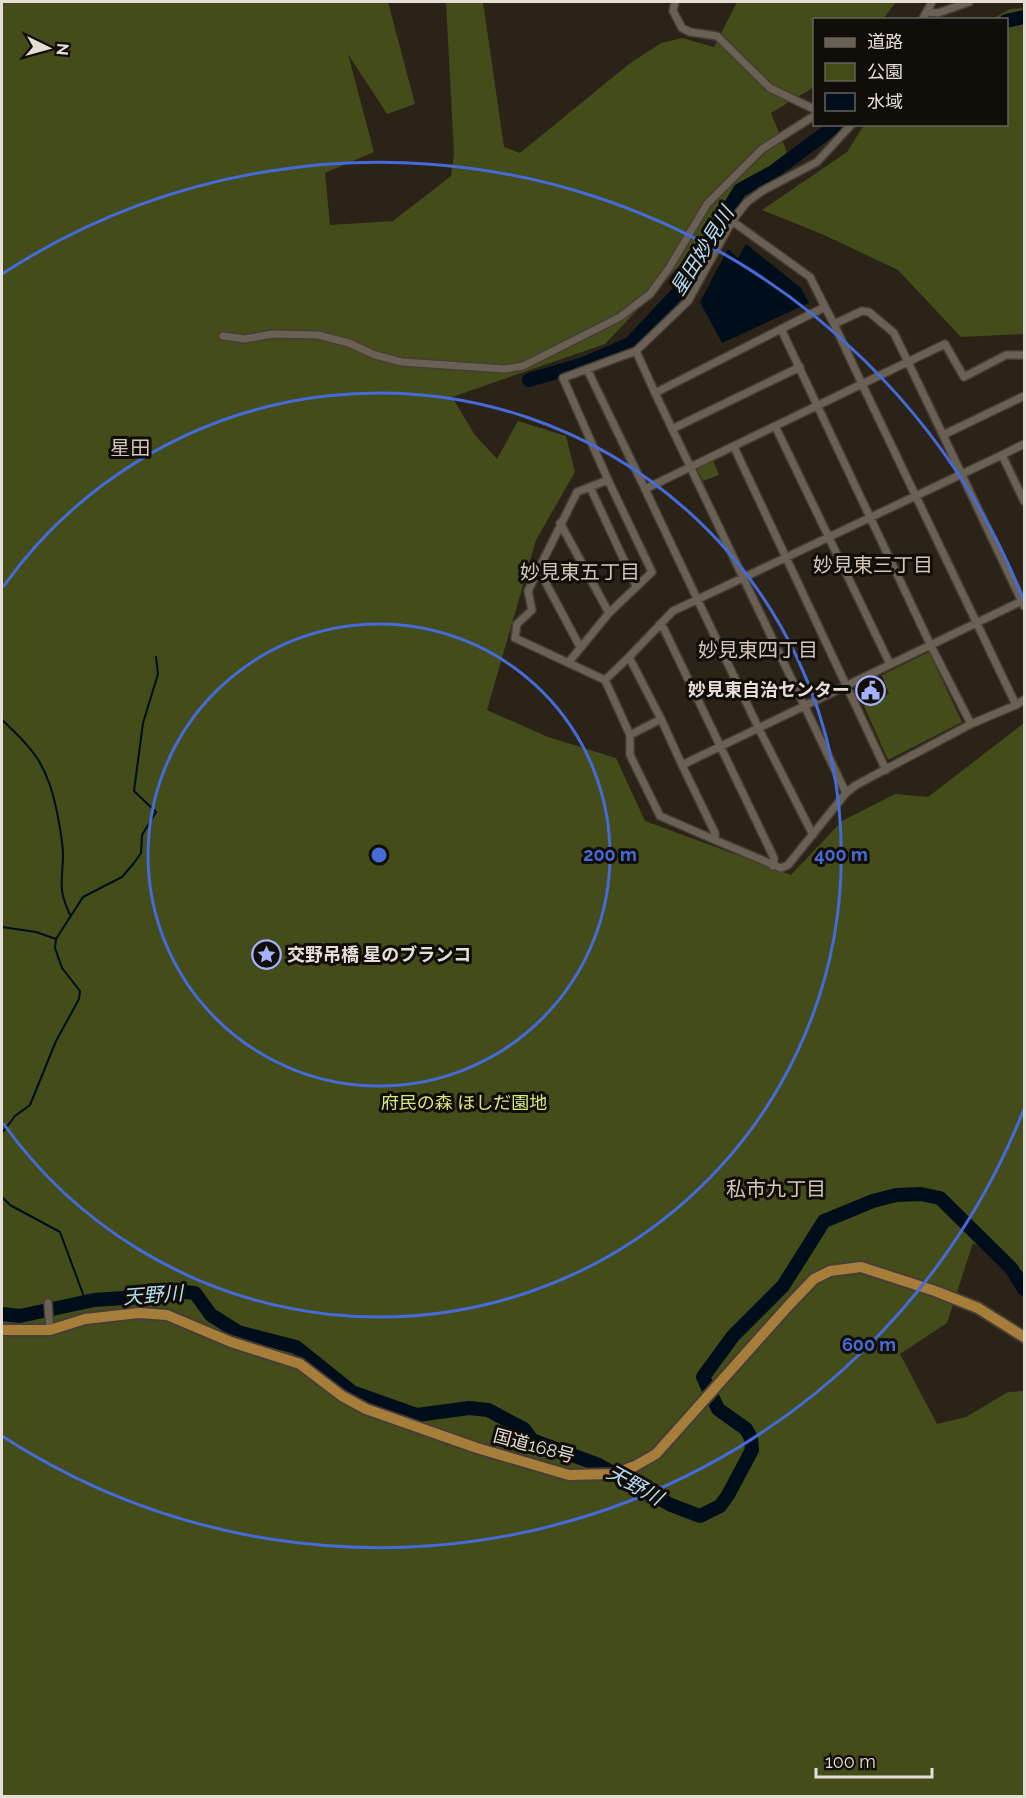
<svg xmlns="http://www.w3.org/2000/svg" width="1026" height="1798" font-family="Raleway,'Noto Sans JP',sans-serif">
<rect width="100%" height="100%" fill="#2b2318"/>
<!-- green -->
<path fill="#444c19" d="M2 2H388L415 104 387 114 348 54 374 152 325 173 330 225 393 221 451 176 454 154 446 2H483L504 147 520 153 629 64 661 43 682 38 714 47 737 2H896L883 19 814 20V87L771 113 787 152 605 344 452 397 475 435 497 459 518 421 566 436 575 472 536 540 487 710 548 737 616 758 645 821 791 875 842 821 895 794 928 797 1024 723V1272L973 1243 947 1323 900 1354 937 1424 966 1417 1008 1392 1024 1391V1796H2Z
M1024 8V334L961 337 898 270 824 235 762 210 847 152 864 125 1006 124V20L992 19 1010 9Z
M713 460 719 475 703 481 696 468Z
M929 652 962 722 888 760 864 706 889 694 882 675Z"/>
<!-- water -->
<path fill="#000d1a" d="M746 244 801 288 809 303 722 343 700 302 728 249 738 258Z"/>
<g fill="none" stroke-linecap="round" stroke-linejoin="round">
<!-- stream -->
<path stroke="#000d1a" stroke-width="2" d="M2 720C35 750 48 767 57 812 60 827 63 842 63 857 62 885 58 888 70 915
M2 927 36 932 56 939
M2 1133 15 1116 30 1105 56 1041 79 999 80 991 62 968 55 948 56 939 83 897 122 877 134 863 141 853 142 835 156 812 134 791 143 723 158 674 156 657
M2 1197 10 1205 60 1232 86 1302"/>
<!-- river -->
<path stroke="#000d1a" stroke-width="14" d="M1006 21 1024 17
M529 380 584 364 630 344 677 294 740 190 773 172 838 124
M2 1314 20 1316 94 1300 140 1297 176 1291 195 1293 211 1315 238 1332 296 1347 352 1392 417 1415 469 1408 488 1410 524 1429 532 1440 599 1465 671 1505 700 1516 720 1506 728 1495 752 1450 751 1438 746 1429 718 1409 703 1377 733 1336 783 1286 824 1221 873 1201 896 1195 920 1194 940 1198 1011 1268 1024 1289"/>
<defs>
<path id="minor" d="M675 2 673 11 682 28 690 32 717 36 770 88 814 109
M928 12 938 13 969 2
M922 20 932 2
M732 221 810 277 825 307
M834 324 825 307 781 329 931 646 971 724
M223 336 245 339 272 334 318 335 349 343 375 355 402 362 505 369 523 366 620 317 650 294 669 268 707 204 762 149 814 116
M636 351 688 301 732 221 747 202 762 191 817 162 852 124
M587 369 645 489
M655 393 846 793
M1024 396 943 435 1024 606
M776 428 890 664
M672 429 800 367
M943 435 894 333 869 312 862 311 834 324 862 384 945 344 964 377 1006 355H1024
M1024 444 1002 455 1024 501
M734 447 886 770
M590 487 636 586
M560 523 609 613
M539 570 580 647
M659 625 664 629 774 858 773 866
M629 657 673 611 1002 455
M568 663 609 613 652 572 608 480
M605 680 629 657 661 719
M1016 705 971 724 856 785 846 793 788 865 781 868 715 840V833L682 765 1024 600
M630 735 661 719 682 765
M813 835 758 727 645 489 862 384 1016 705 1024 700
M715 840 660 816 630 755V735L605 680 515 638 517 624 532 610 528 591 577 492 608 480 563 378 636 351 655 393 781 329
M48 1303 50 1330"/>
<path id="trunk" d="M2 1330H50L85 1319 139 1313 167 1315 231 1342 300 1364 342 1396 366 1409 477 1448 569 1475 614 1474 635 1466 656 1454 790 1304 814 1279 830 1271 861 1267 935 1291 978 1308 1024 1337"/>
</defs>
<!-- minor casing -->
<use href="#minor" stroke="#453e37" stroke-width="10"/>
<!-- trunk casing -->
<use href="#trunk" stroke="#453e37" stroke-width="14"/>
<!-- minor -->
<use href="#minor" stroke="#6a6053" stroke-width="7"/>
<!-- trunk -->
<use href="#trunk" stroke="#a67e3a" stroke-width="10"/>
</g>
<!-- distance rings -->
<g fill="none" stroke="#456bd8" stroke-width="3">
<circle cx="379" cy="855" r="231"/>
<path d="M3 587A462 462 0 1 1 3 1123"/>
<path d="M1024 1109A693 693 0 0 1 2 1436M2 274A693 693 0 0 1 1024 601"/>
</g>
<!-- icons -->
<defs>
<symbol id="civic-ring" viewBox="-11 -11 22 22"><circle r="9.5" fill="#110d08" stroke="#a5b1fc" stroke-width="1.5"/><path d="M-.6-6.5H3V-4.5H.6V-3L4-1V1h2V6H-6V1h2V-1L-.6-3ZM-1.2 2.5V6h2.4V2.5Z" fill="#a5b1fc"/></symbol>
<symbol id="sight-ring" viewBox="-11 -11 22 22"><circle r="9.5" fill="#110d08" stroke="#a5b1fc" stroke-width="1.5"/><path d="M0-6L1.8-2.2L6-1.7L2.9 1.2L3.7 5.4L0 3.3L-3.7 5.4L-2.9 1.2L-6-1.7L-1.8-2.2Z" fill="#a5b1fc"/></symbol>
</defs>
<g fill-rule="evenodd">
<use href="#civic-ring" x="854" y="674" width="33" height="33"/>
<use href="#sight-ring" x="250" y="938" width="33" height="33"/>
</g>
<g text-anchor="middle" stroke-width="6" stroke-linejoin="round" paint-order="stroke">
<!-- poi labels -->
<g font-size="18" font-weight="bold" fill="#e4ded7" stroke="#110d08" text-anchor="end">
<text x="850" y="696">妙見東自治センター</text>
<text x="287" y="961" text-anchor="start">交野吊橋 星のブランコ</text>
</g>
<!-- park labels -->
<g font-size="18" fill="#d6ea7d" stroke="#110d08">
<text x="464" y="1109">府民の森 ほしだ園地</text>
</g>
<!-- street labels -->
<g font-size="18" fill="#e4ded7" stroke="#110d08">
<text transform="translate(534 1446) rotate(15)" y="6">国道168号</text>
</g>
<!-- water labels -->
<g font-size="20" font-style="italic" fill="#b5ddf6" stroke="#110d08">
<text transform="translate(702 251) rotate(-58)" y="7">星田妙見川</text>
<text transform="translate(153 1295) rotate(-4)" y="7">天野川</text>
<text transform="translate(635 1485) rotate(29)" y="7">天野川</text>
</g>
<!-- neighbourhood labels -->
<g font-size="20" fill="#d2c6b8" stroke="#110d08">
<text x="130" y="455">星田</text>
<text x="873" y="572">妙見東三丁目</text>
<text x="580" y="579">妙見東五丁目</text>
<text x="758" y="657">妙見東四丁目</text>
<text x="776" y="1196">私市九丁目</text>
</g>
</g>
<circle cx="379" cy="855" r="9" fill="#456bd8" stroke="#110d08" stroke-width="3"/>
<g font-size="18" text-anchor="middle" font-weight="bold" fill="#456bd8" stroke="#110d08" stroke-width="6" stroke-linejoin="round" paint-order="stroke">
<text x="610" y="861">200 m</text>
<text x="841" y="861">400 m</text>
<text x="869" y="1351">600 m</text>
</g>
<!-- border -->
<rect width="1026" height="1798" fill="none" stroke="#e4ded7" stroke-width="6"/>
<!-- legend -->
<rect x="813" y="18" width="195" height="108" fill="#110d08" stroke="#65615b" stroke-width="1.5"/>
<rect x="825" y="38" width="30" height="9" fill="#6a6053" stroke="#65615b" stroke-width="1.5"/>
<text x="867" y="48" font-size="18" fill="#e4ded7">道路</text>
<rect x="825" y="63" width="30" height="18" fill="#444c19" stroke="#65615b" stroke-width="1.5"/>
<text x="867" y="78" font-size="18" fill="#e4ded7">公園</text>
<rect x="825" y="93" width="30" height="18" fill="#000d1a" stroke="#65615b" stroke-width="1.5"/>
<text x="867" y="108" font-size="18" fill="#e4ded7">水域</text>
<!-- north arrow -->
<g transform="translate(48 48) rotate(95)" stroke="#110d08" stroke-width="4.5" paint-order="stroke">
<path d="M0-4.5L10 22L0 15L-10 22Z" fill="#e4ded7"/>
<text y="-9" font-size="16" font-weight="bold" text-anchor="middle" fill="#e4ded7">N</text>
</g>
<!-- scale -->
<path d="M816 1768v9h116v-9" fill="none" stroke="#e4ded7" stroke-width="3"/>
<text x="825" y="1768" font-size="18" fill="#e4ded7" stroke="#110d08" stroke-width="4.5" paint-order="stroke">100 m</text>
</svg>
